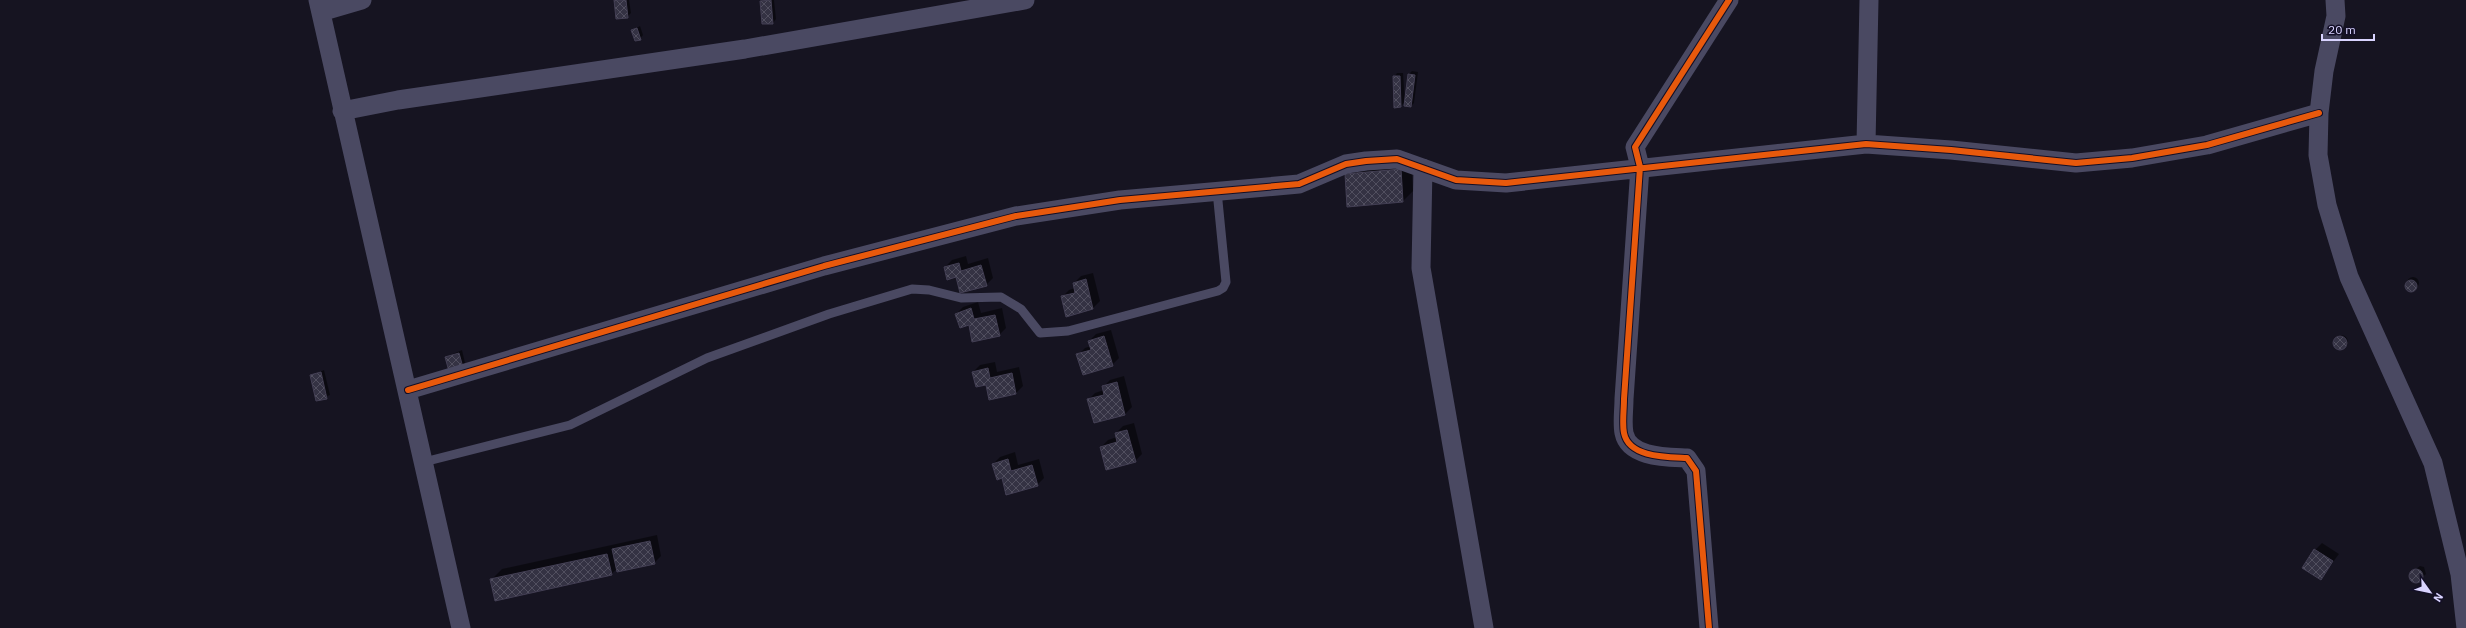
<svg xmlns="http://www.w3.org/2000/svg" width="2466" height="628" font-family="'IBM Plex Sans',sans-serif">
<defs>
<pattern id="building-cross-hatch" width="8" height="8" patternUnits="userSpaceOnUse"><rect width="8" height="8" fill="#343243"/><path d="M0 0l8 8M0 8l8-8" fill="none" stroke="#514f5f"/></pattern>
</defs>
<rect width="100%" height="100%" fill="#161421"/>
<!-- shadow -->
<path fill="#0007" d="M615 0H629L631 13 627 17Z
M763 0H774L776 19 773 23Z
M640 26 643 35 640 39 633 30Z
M1412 71 1418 72 1414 103 1411 106 1405 102 1401 106 1395 107 1394 77 1397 73H1403L1405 101 1409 74Z
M1411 159 1413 191 1403 201 1346 174 1356 163Z
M966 256 968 264 988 258 993 278 986 285 945 267 952 260Z
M1093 273 1100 301 1093 308 1067 315 1062 297 1069 290 1075 288 1074 283 1081 276Z
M2407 283a6 6 0 1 1 12 0a6 6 0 1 1-12 0Z
M978 302 981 313 1002 308 1006 328 999 335 969 324 956 314 963 307Z
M1111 330 1119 358 1112 365 1078 355 1085 348 1091 346 1089 341 1096 334Z
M2334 342a7 7 0 1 1 14 0a7 7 0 1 1-14 0Z
M462 350 466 367 446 357Z
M995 362 997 372 1019 367 1023 386 1016 393 990 399 987 383 973 372 980 365Z
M324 370 330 395 317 400 311 376Z
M1124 376 1132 407 1125 414 1094 422 1088 400 1095 393 1104 390 1103 387 1110 380Z
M1134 423 1142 454 1135 461 1101 447 1108 440 1117 437 1116 433 1123 426Z
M1015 452 1018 465 1039 459 1044 478 1037 485 993 464 1000 457Z
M657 535 661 556 654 563 617 569 611 574 491 580 502 569Z
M2322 543 2339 554 2321 578 2315 550Z
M2420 566 2424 567 2426 574 2417 582H2414L2410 577V573Z"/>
<!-- building -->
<path fill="url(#building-cross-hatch)" stroke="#433f54" d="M614 0H626L628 18 616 19Z
M771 0 773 24H762L760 1Z
M637 28 641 40 635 41 631 30Z
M1408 74 1415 75 1411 107 1404 106Z
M1393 76H1400L1401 107 1394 108Z
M1401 169 1403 202 1347 207 1345 174Z
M959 263 961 271 981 265 987 286 960 293 956 277 947 280 944 267Z
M1086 279 1093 309 1066 317 1061 296 1075 293 1073 283Z
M2405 286a6 6 0 1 1 12 0a6 6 0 1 1-12 0Z
M971 308 974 319 995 315 1000 336 972 342 969 325 960 328 955 314Z
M1104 336 1113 366 1083 375 1076 354 1091 350 1088 341Z
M2333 343a7 7 0 1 1 14 0a7 7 0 1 1-14 0Z
M459 353 464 371 450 375 445 357Z
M988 368 990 378 1012 373 1016 394 989 400 986 385 976 387 972 372Z
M321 372 327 399 316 401 310 375Z
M1117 382 1125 415 1094 423 1087 399 1104 395 1102 386Z
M1127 430 1136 462 1106 470 1100 447 1117 442 1115 433Z
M1008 459 1011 471 1032 465 1038 486 1006 495 1002 478 997 480 992 464Z
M650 541 655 564 617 572 612 549Z
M2314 549 2333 561 2321 580 2302 568Z
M607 554 612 575 495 601 490 579Z
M2409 576a7 7 0 1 1 14 0a7 7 0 1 1-14 0Z"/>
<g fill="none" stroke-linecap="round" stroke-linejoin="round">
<!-- lane -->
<path stroke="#4a4962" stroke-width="9" d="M424 462 570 425 707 358 829 314 912 289 929 290 961 298 1001 297 1021 309 1040 333 1068 331 1218 291 1223 288 1226 282 1217 191"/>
<!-- street -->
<path stroke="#4a4962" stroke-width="19" d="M318 0 461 628
M2335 0 2336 16 2324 71 2319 113 2318 155 2327 205 2349 277 2433 463 2460 574 2466 628
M321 12 362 0
M342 111 398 100 745 49 1025 0
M1866 144 1869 0
M1423 168 1421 268 1484 628
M408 390 824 266 1016 216 1120 200 1299 184 1346 164 1366 161 1397 159 1456 180 1506 183 1866 144 1951 150 2076 163 2132 158 2207 145 2319 113
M1709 628 1696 471 1687 458C1668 457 1629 458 1624 433 1622 423 1624 410 1624 399L1640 167 1635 147 1729 0"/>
<defs>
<path id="cycleway" d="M408 390 824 266 1016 216 1120 200 1299 184 1346 164 1366 161 1397 159 1456 180 1506 183 1866 144 1951 150 2076 163 2132 158 2207 145 2319 113
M1709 628 1696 471 1687 458C1668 457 1629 458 1624 433 1622 423 1624 410 1624 399L1640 167 1635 147 1729 0"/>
</defs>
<!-- cycleway casing -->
<use href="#cycleway" stroke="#130f26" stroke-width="8"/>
<!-- cycleway -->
<use href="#cycleway" stroke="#e8590c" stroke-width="6"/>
</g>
<!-- north arrow -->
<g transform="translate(2430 592) rotate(123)" stroke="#130f26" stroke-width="3" paint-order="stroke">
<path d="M0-3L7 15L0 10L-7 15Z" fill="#d9d4ff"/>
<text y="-6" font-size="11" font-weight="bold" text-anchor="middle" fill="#d9d4ff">N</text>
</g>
<!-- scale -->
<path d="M2322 34v6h52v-6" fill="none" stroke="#d9d4ff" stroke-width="2"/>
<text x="2328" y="34" font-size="12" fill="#d9d4ff" stroke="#130f26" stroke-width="3" paint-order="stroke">20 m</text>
</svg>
